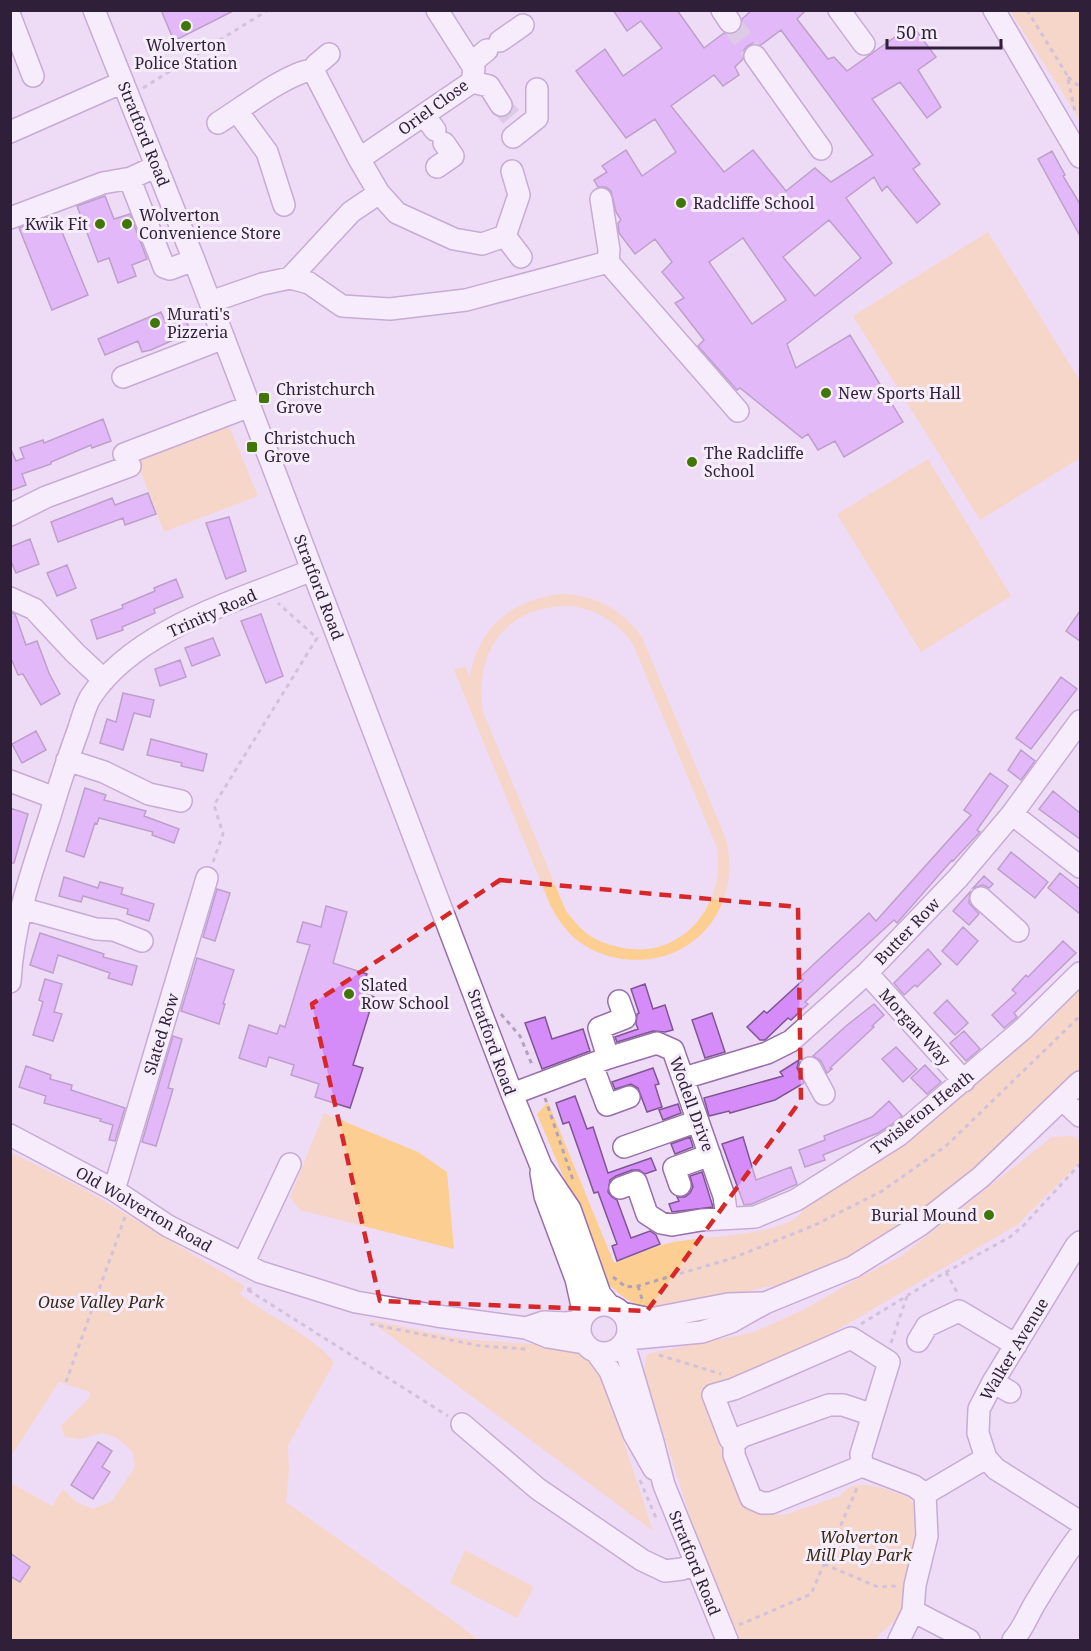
<svg xmlns="http://www.w3.org/2000/svg" width="1091" height="1651" font-family="'Noto Serif',serif">
<rect width="100%" height="100%" fill="#eedcf7"/>
<!-- green -->
<path fill="#fcce91" fill-rule="evenodd" d="M1010 11H1080V120Z
M988 232 1080 381V458L980 520 853 316Z
M228 423 258 496 164 532 136 459Z
M928 459 1011 596 921 652 837 514Z
M565 594C598 596 623 611 642 637L726 839C743 906 694 968 623 959 605 957 587 949 573 937 564 928 557 918 551 907L454 670 465 666 470 677C478 626 515 597 565 594ZM572 606C599 611 617 622 633 644L717 848C726 904 683 959 623 948 609 945 596 941 585 932 578 926 572 919 566 911L483 712C474 649 507 605 572 606Z
M1080 986V1075L955 1192 866 1253 807 1281 765 1287 724 1299 649 1310 626 1299 609 1285 537 1114 548 1102 614 1263C631 1257 648 1249 666 1244 696 1235 787 1238 803 1210L927 1123 1048 1023Z
M324 1113 418 1152 447 1172 454 1249 300 1210 290 1197Z
M1071 1136 1080 1140V1162L1017 1225 808 1347 724 1382 708 1386 757 1513 784 1515 840 1496C856 1473 889 1491 910 1498L919 1516 904 1597V1612L879 1635 876 1640H740L697 1539 644 1371 646 1356 651 1353 754 1332 807 1308 862 1276 900 1257 1052 1137Z
M10 1152 86 1190 245 1286 240 1294C268 1317 315 1336 334 1363L288 1445 289 1469 286 1502 459 1625 478 1640H11V1483L52 1506 63 1489 76 1502 93 1509 112 1501 135 1467 132 1451 117 1438 102 1433 80 1439 65 1437 61 1426 90 1397V1392L59 1382 11 1456Z
M369 1320 464 1339 571 1347 599 1366 653 1531Z
M465 1550 534 1587 517 1618 450 1583Z"/>
<!-- building -->
<path fill="#d58cf8" stroke="#7f5692" stroke-width="1.5" fill-rule="evenodd" d="M161 10H235L174 41Z
M613 10H677L704 48 724 33 730 35 738 32 742 27V19L752 10H806L797 19 828 59 834 57 847 71 912 25 936 57 918 70 941 107 927 118 900 82 872 99 920 164 913 169 940 204 917 223 887 186 882 191 874 177 846 198 892 263 787 344 796 368 850 335 903 422 844 457 835 441 818 450 808 434 802 438 740 388 737 390 698 346 704 340 675 303 684 298 662 272 672 262 655 239 635 254 619 233 618 223 621 220 616 212 611 191 606 187H598L594 180 607 172 602 166 626 150 642 176 676 152 655 119 626 138 576 71 605 49 623 76 662 48 641 21 627 31ZM781 30 873 155 831 182 815 168 786 191 753 150 724 172 671 106 714 75 723 86 739 75 735 67 743 59V51L747 46 753 43 761 45ZM829 220 861 258 815 296 783 257ZM743 238 786 300 752 324 709 262Z
M1052 151 1065 175 1063 176 1080 204V236L1038 159Z
M105 196 114 219 130 214 147 259 132 265 136 276 118 283 109 258 98 262 77 206Z
M55 215 88 295 52 310 19 228Z
M161 312 167 326 185 318 191 332 151 350 142 352 138 341 105 355 98 339Z
M103 419 111 441 92 448 91 445 51 462V464L22 474 26 485 10 491V447L16 461 24 458 20 448 43 440 44 443Z
M148 493 156 514 125 525 123 518 58 542 51 522 112 498 115 505Z
M229 517 246 571 226 579 206 523Z
M30 539 39 564 16 573 10 559V547Z
M67 565 76 588 57 596 47 573Z
M176 579 183 597 154 609 155 613 122 627 123 630 97 639 91 620 123 608 122 605 155 591 154 588Z
M1080 611V641L1066 631Z
M10 612 15 614 26 645 37 641 49 673 60 694 41 705 23 674 18 675 10 656Z
M261 614 283 676 266 683 241 621Z
M213 638 220 655 192 666 185 648Z
M180 660 186 677 160 686 155 669Z
M1061 677 1077 689 1031 749 1016 738Z
M123 693 154 700 150 717 134 713 123 750 100 743 107 719 116 722Z
M36 731 46 750 22 763 12 744Z
M151 739 207 754 203 771 181 766 182 763 147 755Z
M1021 750 1035 761 1021 780 1008 770Z
M990 773 1008 786 977 830 980 832 953 861 952 860 897 923 894 920 849 961 805 1002 808 1004 791 1020 788 1018 765 1040H760L747 1027 764 1011 767 1013 803 980 800 977 869 913 876 921 971 815 964 810Z
M85 788 106 795 104 800 146 811 144 816 179 829 174 843 152 835 153 832 99 818 97 824 95 823 84 857 66 851Z
M1053 791 1080 813V839L1039 809Z
M10 808 28 814 14 863H10Z
M1011 852 1048 882 1035 898 998 869Z
M1060 873 1080 889V914L1048 888Z
M984 876 993 884 989 888 983 885 973 888Z
M64 877 98 888 100 882 123 888 121 894 154 904 149 921 127 914 128 909 83 896 81 902 59 896Z
M217 889 230 893 215 941 203 937Z
M970 892 969 903 979 914 969 925 953 911Z
M326 906 347 912 333 963 367 974 361 992 374 997 353 1065 363 1068 350 1108 315 1097 319 1084 291 1075 294 1065 269 1057 266 1067 239 1058 249 1025 277 1034 280 1025 285 1027 310 945 297 942 303 922 321 927Z
M963 927 978 941 957 965 942 951Z
M40 933 104 954 103 957 137 966 132 985 108 978 110 973 58 955 53 973 30 965Z
M1063 941 1076 953 1014 1013 1017 1017 1004 1028 992 1015 1016 993 1012 990 1026 975 1028 977Z
M928 949 941 964 917 987 915 985 904 995 894 983Z
M197 958 234 970 223 1004H225L219 1024 181 1011Z
M45 979 62 984 54 1012 62 1014 53 1041 33 1035 43 1002 39 1000Z
M645 984 653 1009 665 1005 673 1030 665 1032 653 1031 617 1042 615 1037 638 1029 636 1024 637 1014 639 1013 631 989Z
M947 1000 968 1023 955 1035 934 1013Z
M874 1004 884 1015 872 1026 874 1027 830 1068 832 1069 827 1073 821 1061 813 1056 846 1026Z
M712 1013 725 1052 705 1058 692 1020Z
M545 1017 552 1039 583 1029 590 1051 542 1069 525 1023Z
M964 1031 980 1049 966 1061 950 1043Z
M173 1036 182 1039 168 1088 173 1089 156 1146 142 1142Z
M896 1047 917 1069 903 1082 882 1059Z
M799 1060 797 1068 804 1083 775 1100 730 1113 729 1111 709 1116 704 1098 783 1076 780 1072Z
M925 1065 941 1082 927 1094 911 1078Z
M26 1066 51 1075 50 1079 72 1085 71 1090 125 1108 115 1141 109 1140 113 1125 100 1121 101 1119 44 1103 46 1096 19 1087Z
M653 1068 659 1084 655 1085 662 1107 647 1112 638 1088 631 1084 615 1089 612 1082Z
M575 1096 587 1129 593 1127 608 1173 651 1158 656 1170 645 1174 639 1170H632L616 1176 610 1180 608 1192 612 1197 617 1200 631 1238 650 1231 656 1235 660 1244 617 1261 612 1246 617 1244 598 1192 594 1193 569 1122 563 1124 556 1103Z
M889 1101 902 1116 891 1125 878 1133 823 1155 825 1160 805 1167 799 1150 825 1140 824 1136 872 1117Z
M678 1104 681 1113 663 1120 659 1110Z
M690 1137 693 1147 675 1154 671 1144Z
M743 1137 756 1180 791 1167 797 1184 752 1204 744 1205 722 1144Z
M702 1172 713 1207 672 1212 669 1204 679 1201 677 1197H685L690 1193 693 1187 690 1176Z
M98 1442 112 1451 102 1467 110 1472 93 1499 71 1485Z
M10 1553 30 1567 20 1582 10 1576Z"/>
<g fill="none" stroke-linecap="round" stroke-linejoin="round">
<!-- minor-tunnel -->
<path stroke="#c8b6d1" stroke-width="21" stroke-dasharray="21 10" stroke-linecap="butt" d="M730 22 755 56
M501 105 511 117"/>
<defs>
<path id="minor" d="M94 10 194 260 512 1094 541 1166 570 1209 600 1294 609 1305
M722 10 730 22
M839 10 864 44
M994 10 1080 157
M10 16 33 76
M500 41 523 25
M755 56 821 149
M471 63 487 50
M313 70 316 65 329 54
M472 82 489 86 501 105
M237 111 267 152 284 205
M424 115 435 130
M218 123C239 110 290 71 313 70L359 159
M10 132 123 82
M513 137 537 118V89
M157 166 131 178 132 185 161 259 164 267 170 269 194 260
M437 167 453 156 444 143
M512 171 519 195 505 236 521 257
M379 193 397 213 454 239 482 244 505 236
M601 199 609 250 608 262 738 411
M10 218 103 183 131 178
M290 278 351 212 379 193 359 159 472 82 474 68 437 10
M210 302 262 284 290 278 309 283 342 306 390 309 466 300 608 262
M123 377 224 338
M124 454 250 406
M10 515 46 497 130 466
M10 598 34 609 75 653 104 680
M67 760 104 772 149 794 181 801
M10 781 55 798
M1012 814 1080 867
M981 898 1018 931
M21 908 96 929 114 930 142 941
M867 973 964 1081
M10 982C13 925 31 873 49 819 58 788 68 758 79 728 82 718 85 707 90 698 134 629 240 600 312 570
M608 1058 599 1028 625 1018 619 1001
M592 1065 607 1105 629 1097
M810 1068 824 1094
M684 1078 767 1053 791 1041 867 973 958 878 1012 814 1080 721
M512 1094 608 1058 657 1043 673 1050 724 1196 727 1218
M1063 1100 1080 1116
M10 1135 114 1190 168 1226 260 1272 356 1302 437 1316 526 1328 548 1337 584 1343
M624 1147 698 1121
M541 1173 545 1196 576 1279 584 1315
M680 1185 674 1168 710 1155
M620 1188 636 1182 647 1214 661 1223 672 1225 701 1220 755 1217 796 1200 899 1135 1023 1029 1080 973
M114 1190 207 878
M1080 1242 1076 1246 993 1382 979 1409 978 1433 986 1458 996 1469 1080 1522
M243 1264 290 1164
M580 1329a24 24 0 1 1 48 0a24 24 0 1 1-48 0Z
M622 1313 650 1319 728 1304 761 1303
M526 1328 544 1322 566 1323 581 1321
M627 1339 702 1332 731 1322 765 1303 853 1267 920 1225 981 1177 1080 1082
M918 1341 927 1326 959 1311 1016 1345
M624 1344 653 1442 664 1485 727 1640
M597 1353 610 1371 634 1434 654 1469
M993 1382 1010 1392
M873 1415 843 1405H829L743 1436 734 1443V1455L751 1498 762 1503H771L862 1466 914 1486 925 1494
M462 1424 538 1489 642 1560 665 1571 682 1569 695 1564
M734 1443 730 1439 713 1395 734 1389 851 1338 889 1362 861 1454 862 1466
M913 1611 969 1640
M899 1640 913 1611 915 1585 927 1536 925 1494 986 1458
M1013 1640C1023 1629 1027 1617 1034 1605 1049 1580 1063 1557 1080 1535"/>
</defs>
<!-- minor casing -->
<use href="#minor" stroke="#986eac" stroke-width="24"/>
<!-- path -->
<path stroke="#b2a1bb" stroke-width="3" stroke-dasharray="4.5 4.5" stroke-linecap="butt" d="M1027 10 1067 75 1075 112
M1068 77 1080 87
M143 88 268 10
M213 862 223 834 214 805 317 638 278 603
M501 1014 520 1036 533 1067
M545 1098 573 1180
M946 1272 958 1294
M613 1277 626 1287 638 1286 733 1258 815 1225 882 1191 946 1146 1080 1016
M638 1286 642 1299
M247 1289H255
M248 1290 448 1416
M370 1324 481 1346 526 1349
M861 1324 946 1272 1010 1237 1023 1226 1080 1164
M891 1343 907 1296
M659 1355 721 1374
M66 1382 125 1217
M640 1480 656 1518
M824 1564 878 1587 899 1586
M739 1625 811 1594 857 1488"/>
<!-- minor -->
<use href="#minor" stroke="#fff" stroke-width="21"/>
</g>
<!-- marked area -->
<path d="M0 0H1091V1651H0ZM500 880 798 907 801 1100 647 1311 380 1301 312 1004Z" fill="#eedcf7" fill-opacity=".55" fill-rule="evenodd"/>
<path fill="none" stroke="#d62828" stroke-width="4.5" stroke-dasharray="12 8" stroke-linejoin="round" d="M500 880 798 907 801 1100 647 1311 380 1301 312 1004Z"/>
<!-- markers -->
<g fill="#407605" stroke="#f6edfb" stroke-width="2">
<circle cx="186" cy="26" r="6"/>
<circle cx="681" cy="203" r="6"/>
<circle cx="100" cy="224" r="6"/>
<circle cx="127" cy="224" r="6"/>
<circle cx="155" cy="323" r="6"/>
<circle cx="826" cy="393" r="6"/>
<rect x="258" y="392" width="12" height="12" rx="3"/>
<rect x="246" y="441" width="12" height="12" rx="3"/>
<circle cx="692" cy="462" r="6"/>
<circle cx="349" cy="994" r="6"/>
<circle cx="989" cy="1215" r="6"/>
</g>
<g text-anchor="middle" stroke-width="6" stroke-linejoin="round" paint-order="stroke">
<!-- poi labels -->
<g font-size="16" fill="#301f39" stroke="#f6edfb" text-anchor="start">
<text x="186" y="51" text-anchor="middle">Wolverton<tspan x="186" dy="18">Police Station</tspan></text>
<text x="693" y="209">Radcliffe School</text>
<text x="139" y="221">Wolverton<tspan x="139" dy="18">Convenience Store</tspan></text>
<text x="88" y="230" text-anchor="end">Kwik Fit</text>
<text x="167" y="320">Murati's<tspan x="167" dy="18">Pizzeria</tspan></text>
<text x="276" y="395">Christchurch<tspan x="276" dy="18">Grove</tspan></text>
<text x="838" y="399">New Sports Hall</text>
<text x="264" y="444">Christchuch<tspan x="264" dy="18">Grove</tspan></text>
<text x="704" y="459">The Radcliffe<tspan x="704" dy="18">School</tspan></text>
<text x="361" y="991">Slated<tspan x="361" dy="18">Row School</tspan></text>
<text x="977" y="1221" text-anchor="end">Burial Mound</text>
</g>
<!-- street labels -->
<g font-size="16" fill="#301f39" stroke="#f6edfb">
<text transform="translate(433 107) rotate(-36)" y="6">Oriel Close</text>
<text transform="translate(144 134) rotate(68)" y="6">Stratford Road</text>
<text transform="translate(319 587) rotate(69)" y="6">Stratford Road</text>
<text transform="translate(212 613) rotate(-24)" y="6">Trinity Road</text>
<text transform="translate(907 931) rotate(-46)" y="6">Butter Row</text>
<text transform="translate(915 1027) rotate(48)" y="6">Morgan Way</text>
<text transform="translate(161 1034) rotate(-73)" y="6">Slated Row</text>
<text transform="translate(492 1042) rotate(70)" y="6">Stratford Road</text>
<text transform="translate(692 1104) rotate(70)" y="6">Wodell Drive</text>
<text transform="translate(922 1112) rotate(-38)" y="6">Twisleton Heath</text>
<text transform="translate(144 1209) rotate(30)" y="6">Old Wolverton Road</text>
<text transform="translate(1014 1349) rotate(-59)" y="6">Walker Avenue</text>
<text transform="translate(695 1563) rotate(68)" y="6">Stratford Road</text>
</g>
<!-- park labels -->
<g font-size="16" font-style="italic" fill="#372914" stroke="#f6edfb">
<text x="101" y="1308">Ouse Valley Park</text>
<text x="859" y="1543">Wolverton<tspan x="859" dy="18">Mill Play Park</tspan></text>
</g>
</g>
<!-- border -->
<rect width="1091" height="1651" fill="none" stroke="#301f39" stroke-width="24"/>
<!-- scale -->
<path d="M887 39v9h114v-9" fill="none" stroke="#301f39" stroke-width="3"/>
<text x="896" y="39" font-size="18" fill="#301f39" stroke="#f6edfb" stroke-width="4.5" paint-order="stroke">50 m</text>
</svg>
